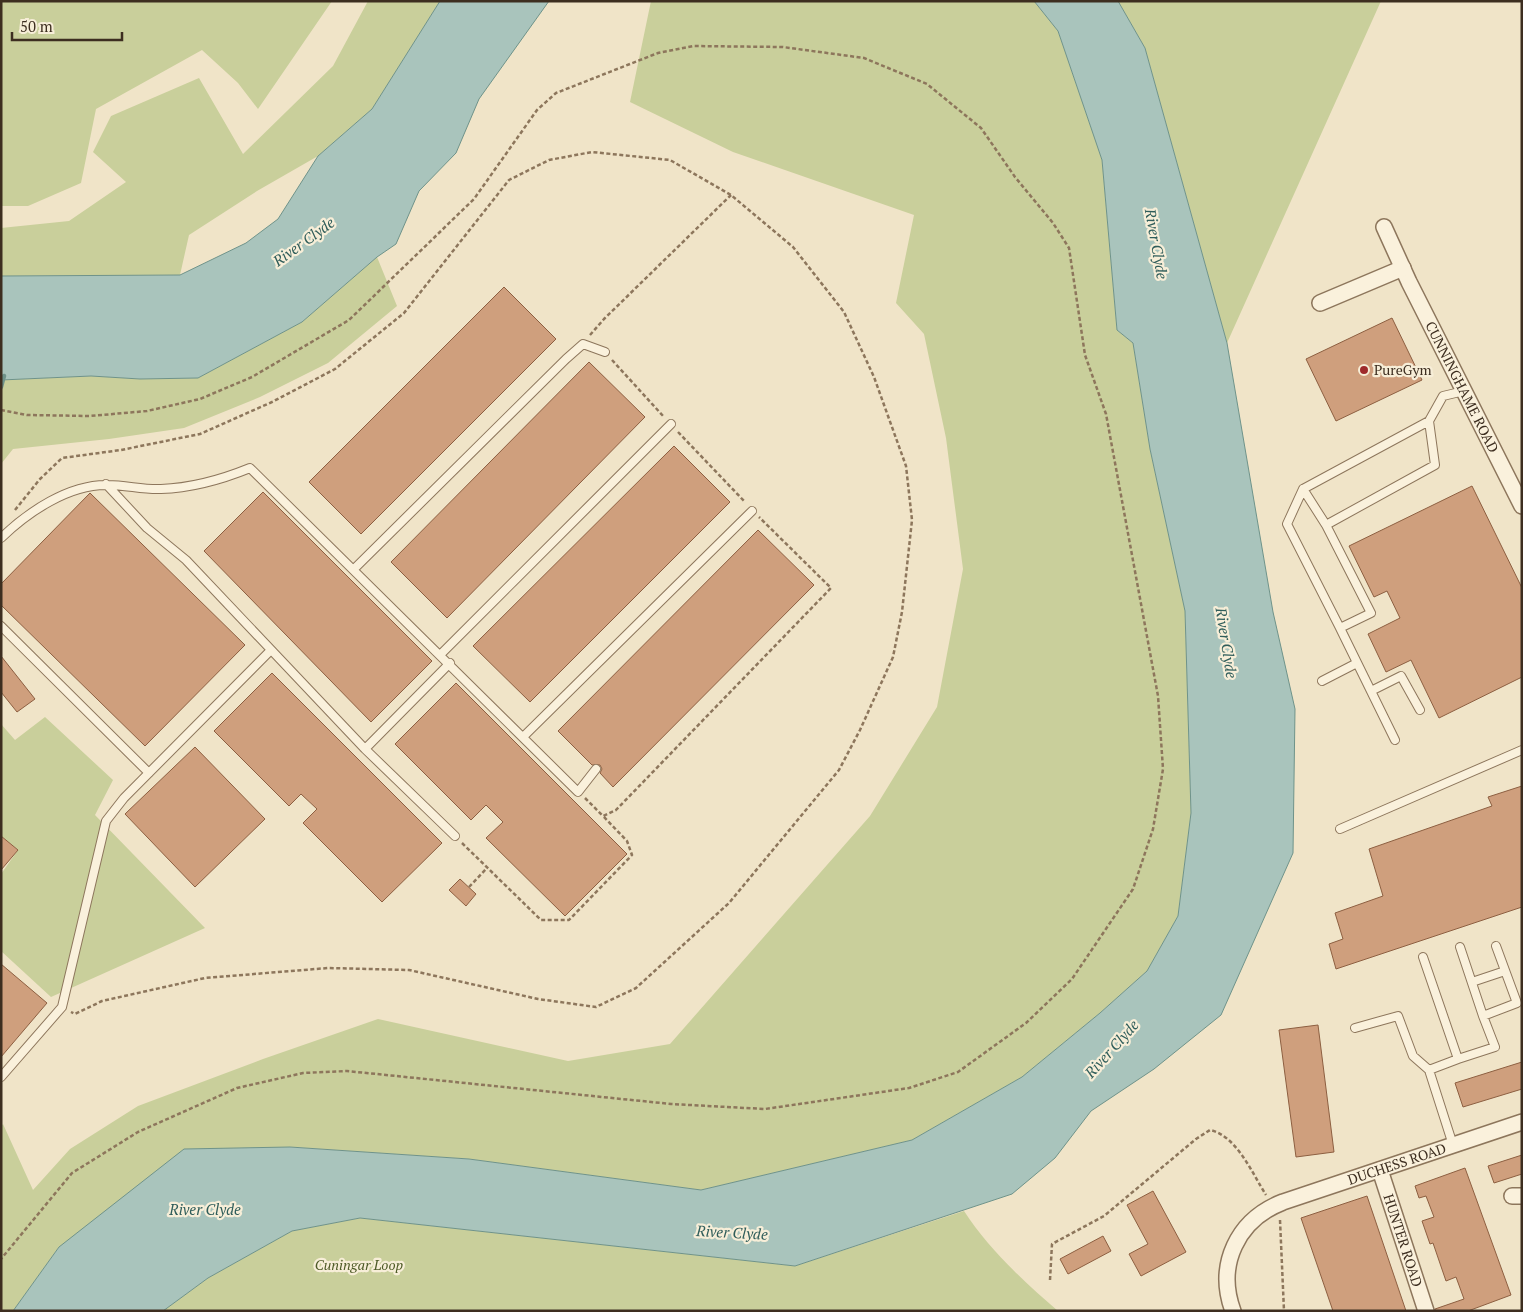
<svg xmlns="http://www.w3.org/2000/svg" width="1523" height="1312" font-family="'PT Serif',serif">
<rect width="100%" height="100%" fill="#f0e4c8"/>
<!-- green -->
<path fill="#c9cf9b" d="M1 1H332L258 109 238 83 202 50 96 109 81 183 28 206H1Z
M368 1H440L372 109 318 156 257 191 189 235 180 275 1 276V228L69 221 126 182 93 152 111 116 199 78 243 154 333 66Z
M651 1H1034L1058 31 1102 160 1117 330 1133 343 1150 449 1185 611 1191 813 1178 916 1147 971 1100 1013 1022 1077 912 1140 701 1190 469 1159 290 1147 59 1247 13 1311H1V1127L3 1124 33 1190 70 1149 138 1106 263 1059 378 1019 568 1061 670 1044 870 816 937 707 963 569 946 438 924 334 896 303 914 215 733 152 630 102Z
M1118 1H1381L1227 343 1145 48Z
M377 257 397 306 328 363 260 397 184 428 109 439 13 449 1 464V380L91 376 140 379 198 378 302 322Z
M45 717 113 780 95 815 205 928 51 997 1 951V874L18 850 1 836V724L15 740Z
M964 1211C988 1248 1024 1282 1058 1311H163L208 1278 292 1231 360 1218 795 1266Z"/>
<!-- water -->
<path fill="#a9c4bc" stroke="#6f938a" d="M440 1H549L479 99 456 153 419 191 396 244 377 257 302 322 198 378 140 379 91 376 1 380V276L180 275 246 243 278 219 318 156 372 109Z
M1034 1H1118L1145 48 1227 343 1273 612 1295 709 1293 853 1221 1015 1154 1069 1091 1111 1055 1158 1012 1194 795 1266 360 1218 292 1231 208 1278 163 1311H13L59 1247 184 1149 290 1147 469 1159 701 1190 912 1140 1022 1077 1100 1013 1147 971 1178 916 1191 813 1185 611 1150 449 1133 343 1117 330 1102 160 1058 31Z"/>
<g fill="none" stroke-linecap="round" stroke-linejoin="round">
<!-- stream -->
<path stroke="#6f938a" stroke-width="4.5" d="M1 387 4 376"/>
</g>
<!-- building -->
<path fill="#cf9f7d" stroke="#8d5f41" d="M504 287 556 339 361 534 309 482Z
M1392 318 1422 380 1336 421 1306 359Z
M589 362 645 417 447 618 391 562Z
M674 446 730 502 530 702 473 646Z
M1472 486 1522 588V677L1439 718 1411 660 1386 672 1368 634 1400 618 1387 591 1374 597 1349 546Z
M263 492 432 661 371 722 204 551Z
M90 493 245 645 145 746 1 605V584Z
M758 530 814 585 613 787 600 773 602 769 600 765H592L558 731Z
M1 656 35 699 17 712 1 692Z
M272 673 442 843 382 902 303 823 317 809 301 794 289 806 214 731Z
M456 683 627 854 565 916 486 838 503 822 486 805 471 820 395 744Z
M195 747 265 819 195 887 125 814Z
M1522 786V907L1336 969 1329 944 1343 939 1335 913 1383 896 1369 849 1492 806 1488 797Z
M1 836 18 850 1 870Z
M460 879 476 894 466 906 449 890Z
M1 964 47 1003 1 1057Z
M1318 1025 1334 1152 1296 1157 1279 1030Z
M1522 1062V1089L1463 1107 1455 1083Z
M1522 1155V1174L1494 1183 1488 1166Z
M1465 1168 1511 1295 1468 1311H1435V1309L1464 1299 1456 1277 1446 1281 1433 1243 1430 1244 1422 1221 1434 1217 1426 1196 1419 1198 1415 1186Z
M1153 1191 1186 1252 1141 1276 1129 1254 1148 1244 1127 1205Z
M1367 1196 1406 1311H1333L1301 1218Z
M1103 1236 1111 1251 1068 1274 1060 1259Z"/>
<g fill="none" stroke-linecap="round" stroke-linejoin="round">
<defs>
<path id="lane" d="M106 484 147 528 186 560 365 749 455 836
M1303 489 1287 524 1340 628
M1326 525 1303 489 1429 421
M1 538C28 512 69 484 108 485 126 485 144 490 161 489 191 488 223 479 250 468L578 792 596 769
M354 569 566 359 583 344 605 352
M1 626 149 773
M441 654 671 424
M1322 681 1357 663
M1371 691 1401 676 1420 710
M524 736 752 511
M1395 740 1340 628 1371 613 1326 525 1435 465 1429 421 1443 396 1464 391
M365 749 450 663
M1340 829 1522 750
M1460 947 1483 1016
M1423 957 1458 1059 1429 1070 1453 1145
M1472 982 1505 971
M1355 1028 1398 1016 1413 1056 1429 1070
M1458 1059 1495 1047 1483 1016 1517 1003 1496 946
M1 1077 62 1007 106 821 124 798 271 650"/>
<g id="street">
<path id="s1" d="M1384 227 1409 282 1522 506"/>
<path d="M1320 303 1403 268"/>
<path id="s2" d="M1380 1170 1426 1311"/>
<path d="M1512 1196H1522"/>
<path id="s3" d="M1233 1311C1216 1265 1237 1220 1283 1202L1522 1122"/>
</g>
</defs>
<!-- lane casing -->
<use href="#lane" stroke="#8d765c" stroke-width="10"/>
<!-- street casing -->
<use href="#street" stroke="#8d765c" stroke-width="18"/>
<!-- path -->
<path stroke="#8d765c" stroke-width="2.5" stroke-dasharray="4 2.5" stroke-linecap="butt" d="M590 335 604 319 731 195
M612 360 664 417
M1 410 27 415 90 416 147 411 200 399 252 377 349 320 474 199 537 110 556 93 658 53 693 46 783 47 864 58 927 84 981 128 1015 177 1053 223 1069 248 1085 355 1106 414 1158 696 1163 769 1153 829 1133 889 1072 979 1026 1023 958 1072 909 1088 765 1109 671 1104 347 1071 303 1073 237 1088 138 1132 72 1173 1 1259
M678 432 745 502
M15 510 40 479 62 458 121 450 200 434 272 402 335 369 404 313 509 180 549 160 592 152 670 160 731 195 793 247 844 312 874 377 906 466 912 520 902 612 893 657 860 730 839 770 729 903 636 988 596 1007 538 999 409 970 328 968 205 978 102 1001 75 1014 71 1012
M585 798 603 816 616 810 831 588 759 517
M462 843 541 920H569L632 855 627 841 603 816
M469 887 487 868
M1280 1220 1284 1311
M1050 1280 1052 1244 1104 1216 1196 1139 1210 1130C1237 1136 1252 1173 1266 1195"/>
<!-- lane -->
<use href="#lane" stroke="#faf1dc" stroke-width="8"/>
<!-- street -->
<use href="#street" stroke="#faf1dc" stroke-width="15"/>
</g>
<!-- markers -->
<circle fill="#9e2a2b" stroke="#f7eed8" stroke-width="2" cx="1364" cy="370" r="5"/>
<g text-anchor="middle" stroke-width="4.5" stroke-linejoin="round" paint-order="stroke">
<!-- poi labels -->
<g font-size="14" fill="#3d2e20" stroke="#f7eed8" text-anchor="start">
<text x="1374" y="375">PureGym</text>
</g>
<!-- street labels -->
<g font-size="14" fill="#3d2e20" stroke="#f7eed8">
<text dy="5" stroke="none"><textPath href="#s1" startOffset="178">CUNNINGHAME ROAD</textPath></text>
<text dy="5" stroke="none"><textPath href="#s3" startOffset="254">DUCHESS ROAD</textPath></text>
<text dy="5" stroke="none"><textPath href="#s2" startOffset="74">HUNTER ROAD</textPath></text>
</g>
<!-- park labels -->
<g font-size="14" font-style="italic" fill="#4d5a26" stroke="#f7eed8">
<text x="359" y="1270">Cuningar Loop</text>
</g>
<!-- water labels -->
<g font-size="15" font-style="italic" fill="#2f5d5a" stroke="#f7eed8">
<text transform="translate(304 242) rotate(-36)" y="5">River Clyde</text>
<text transform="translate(1156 244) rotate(80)" y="5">River Clyde</text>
<text transform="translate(1226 643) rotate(81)" y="5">River Clyde</text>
<text transform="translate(1112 1049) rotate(-48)" y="5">River Clyde</text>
<text x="205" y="1215">River Clyde</text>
<text transform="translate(732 1233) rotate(3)" y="5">River Clyde</text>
</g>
</g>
<!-- border -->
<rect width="1523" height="1312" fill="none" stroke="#3d2e20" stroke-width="5"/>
<!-- scale -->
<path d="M12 32v8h110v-8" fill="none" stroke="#3d2e20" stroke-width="2.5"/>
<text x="20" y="32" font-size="15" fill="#3d2e20" stroke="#f7eed8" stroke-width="4" paint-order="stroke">50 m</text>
</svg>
